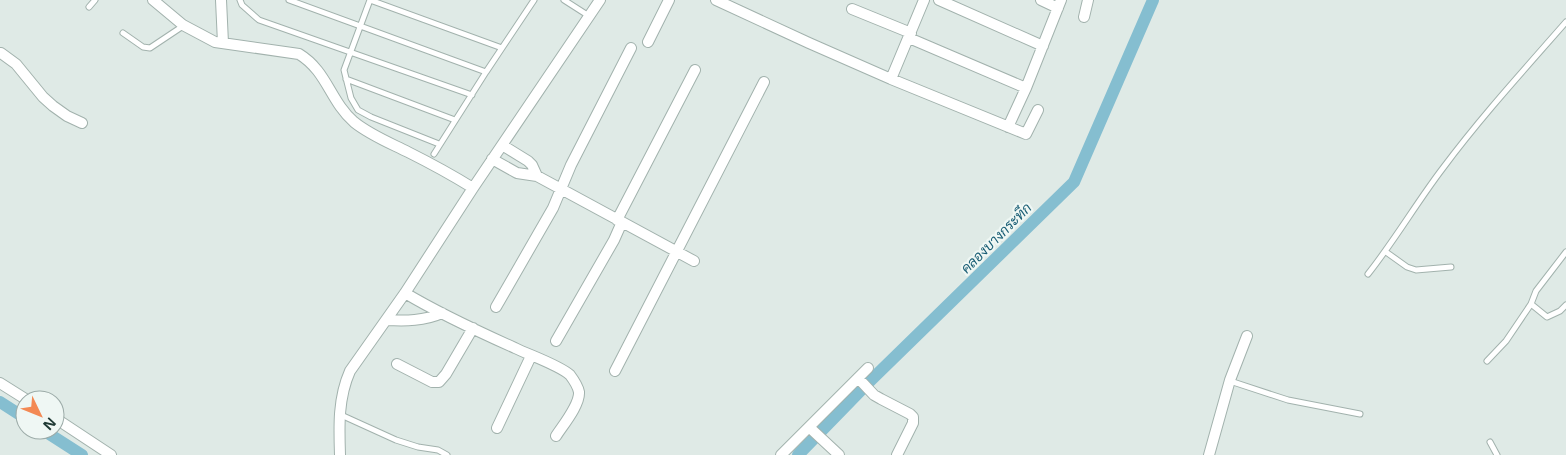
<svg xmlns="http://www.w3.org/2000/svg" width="1566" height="455" font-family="'Noto Sans',Sarabun,sans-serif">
<rect width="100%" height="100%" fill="#dfeae6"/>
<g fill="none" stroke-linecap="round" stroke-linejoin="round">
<!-- canal -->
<path stroke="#85bed0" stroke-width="12" d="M0 402 25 418
M43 430 82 455
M798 455 866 385 1074 182 1153 0"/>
<defs>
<path id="lane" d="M240 0 242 5 259 20 472 95
M289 0 486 72
M370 0 344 70 351 98 358 110 371 117 439 144
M370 0 502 48
M564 0 589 16
M89 7 95 0
M123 33 143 47 150 48 183 26
M346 79 455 120
M434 154 486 72 534 0
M1386 252 1407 267 1416 270 1451 267
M1566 252 1536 291 1531 304 1547 317 1560 311 1566 305
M1368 274C1395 240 1417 202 1443 168 1481 117 1524 70 1566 22
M1487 361 1506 341 1531 304
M1230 381 1288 400 1360 414
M341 415 396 440 418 447 438 450 447 455
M1490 442 1497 455"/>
<path id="street" d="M153 0 183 25 215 42 299 54C327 71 330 101 354 122 370 135 390 143 408 152 430 163 452 175 473 188
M221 0 223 43
M716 0 809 43 891 79 1026 134 1038 110
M939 0 1043 46
M1041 0 1058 8
M852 9 911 33
M1084 17 1088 0
M909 38 1026 88
M648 42 669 0
M1 53 16 64 43 97 53 106 67 116 82 123
M891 79 924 0
M1008 127 1026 88 1061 0
M502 145 528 161 532 165 537 176
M492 159 517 173 537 176 694 261
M617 220 695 70
M405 293C440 314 477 331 515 348 529 355 559 365 570 375 573 379 578 387 579 392 580 405 563 425 556 436
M496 307 553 208 571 165 631 48
M386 320C406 321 424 321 442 313
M556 341 614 240 622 222
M397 364 432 382H439L446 374 473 328
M615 371 764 82
M858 378 874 395 881 399 910 414 913 417V423L897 455
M0 383 27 400
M55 418 111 455
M809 427 839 455
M497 428 531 356
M340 455C339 426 338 398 350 371L405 293 473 188 600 0
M781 455 868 368
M1209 455 1230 380 1247 336"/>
</defs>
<!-- lane casing -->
<use href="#lane" stroke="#a2b2ad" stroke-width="7"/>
<!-- street casing -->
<use href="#street" stroke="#a2b2ad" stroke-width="12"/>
<!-- lane -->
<use href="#lane" stroke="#fff" stroke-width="5"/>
<!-- street -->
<use href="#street" stroke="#fff" stroke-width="10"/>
</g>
<g text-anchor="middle" stroke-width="4.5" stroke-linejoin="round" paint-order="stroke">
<!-- water labels -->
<g font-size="14" font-style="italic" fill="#1a5e75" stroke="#eff7f4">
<text transform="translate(996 238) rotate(-45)" y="5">คลองบางกระทึก</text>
</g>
</g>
<!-- north arrow -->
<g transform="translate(40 415) rotate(133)"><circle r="24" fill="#eff7f4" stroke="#9caba8"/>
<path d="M0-4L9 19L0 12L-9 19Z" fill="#f38954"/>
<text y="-8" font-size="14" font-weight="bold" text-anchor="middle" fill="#203a35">N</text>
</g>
</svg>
